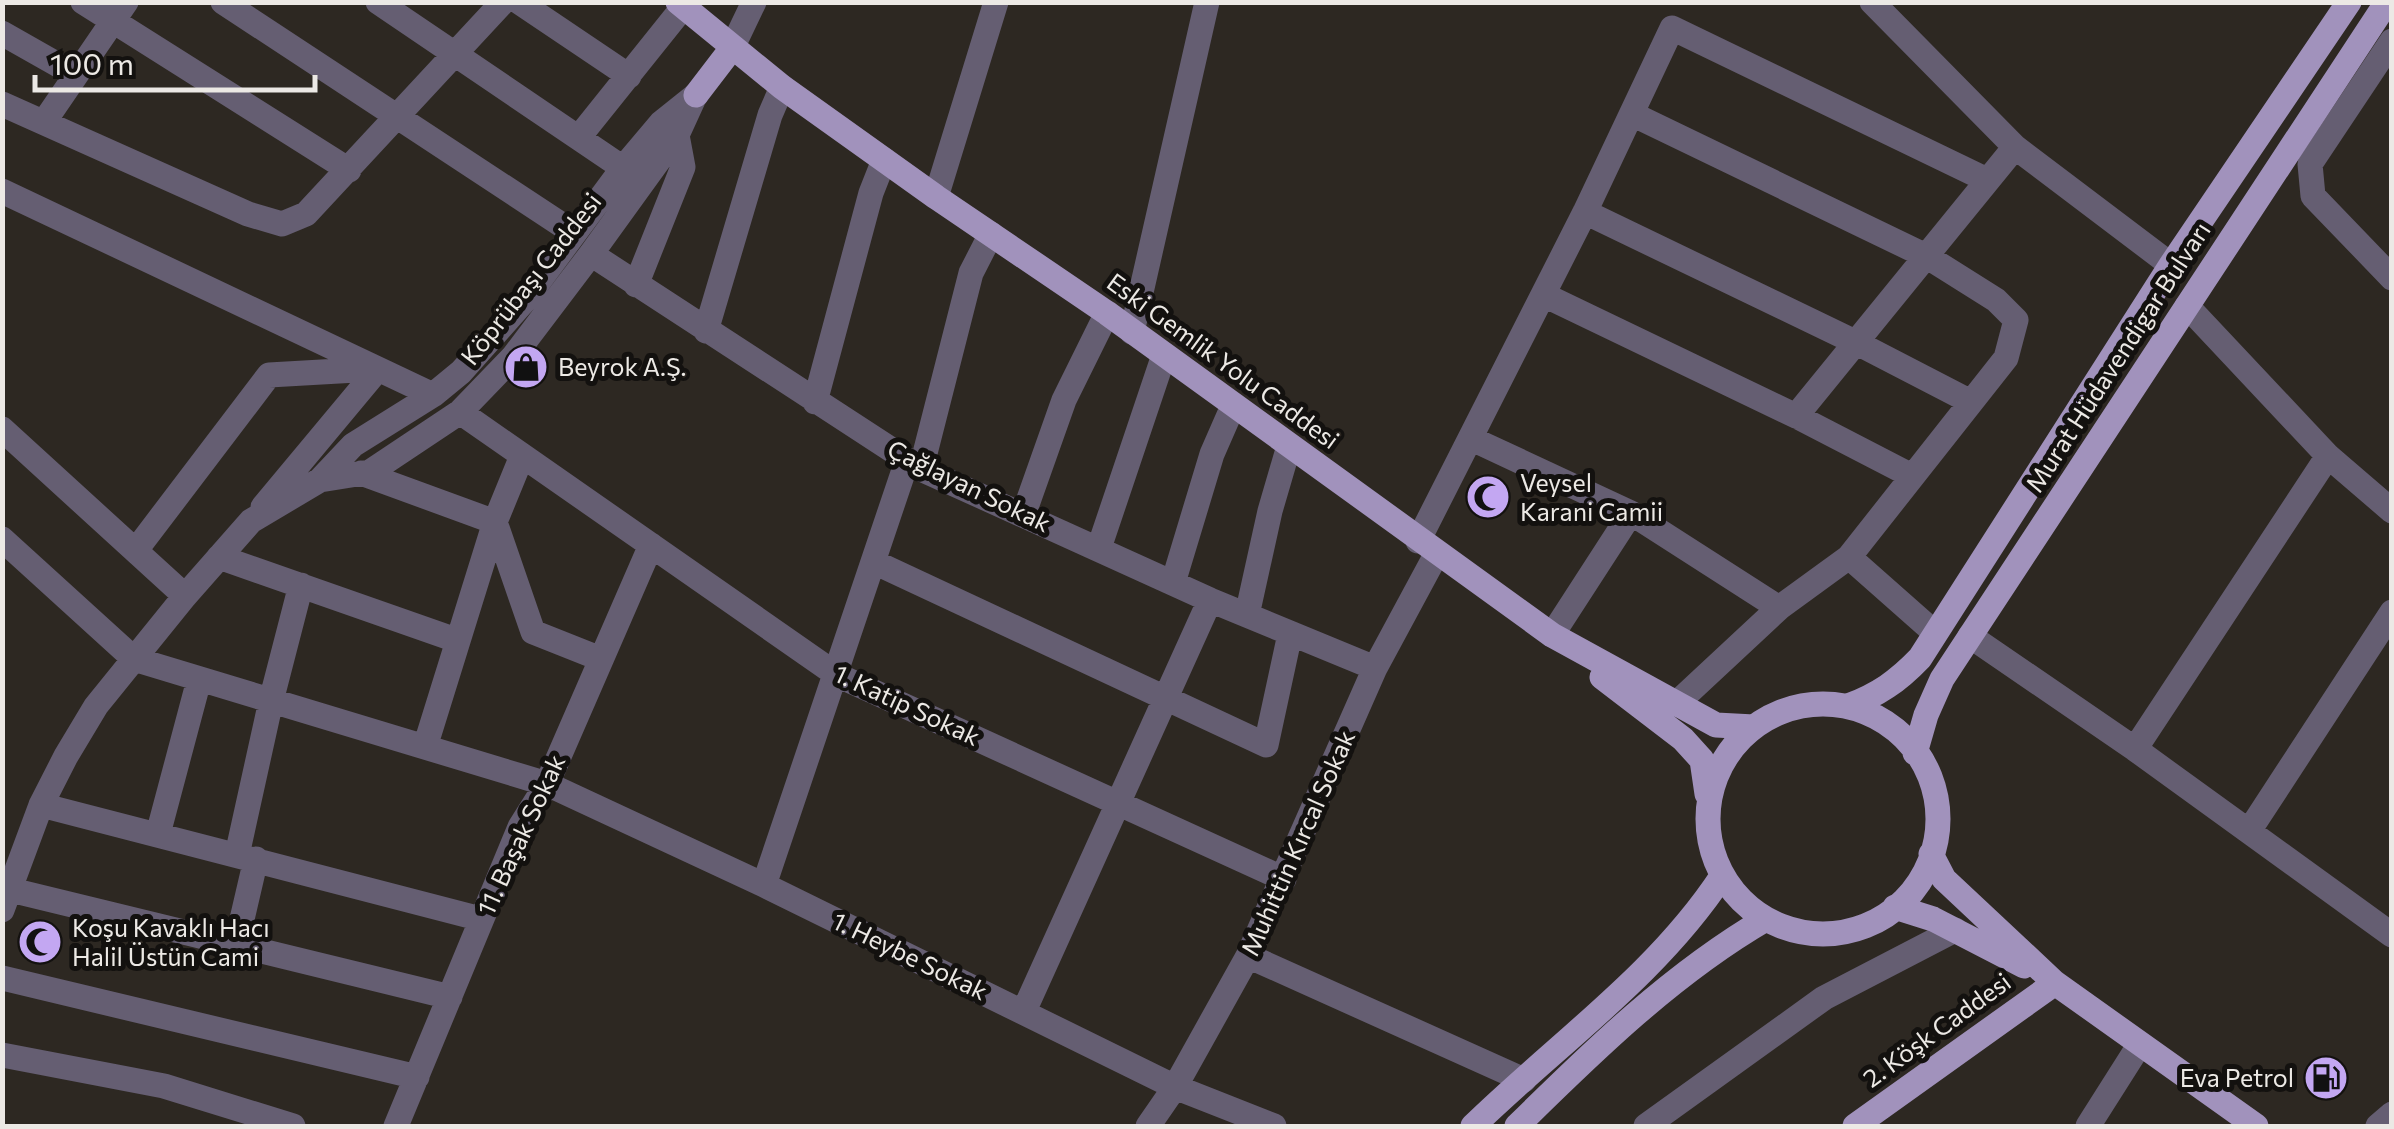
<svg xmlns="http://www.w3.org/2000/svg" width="2394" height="1129" font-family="Commissioner,sans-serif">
<rect width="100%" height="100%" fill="#2d2822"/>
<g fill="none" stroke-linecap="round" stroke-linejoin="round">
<!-- minor -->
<path stroke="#655e72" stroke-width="25" d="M83 2 349 170
M223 2 574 233
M378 2 623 168
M519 2 629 76
M1872 2 2015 147 2171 265
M2 33 76 75
M2392 41 2310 164 2313 196 2392 278
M732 48 754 2
M2 104 248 214 282 224 306 214 503 2
M1632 114 1926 256 1996 300 2016 320 2006 358 1849 557 1779 608 1677 703
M44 122 126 2
M579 137 684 6
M2 191 433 395
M936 197 996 2
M1585 212 1857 343 1971 402
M591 254 921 469 1210 600 1375 668
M636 285 683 167 677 135 669 129
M1544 295 1796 416 1912 476
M2187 306 2328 456 2392 511
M706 331 770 115 782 87
M1132 332 1207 2
M815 402 871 193 884 160
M460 412 837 675 1284 879
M1796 416 2015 147
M2 429 185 596
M1472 439 1631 513 1779 608
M522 456 495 522 533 632 601 659
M921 469 971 273 991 234
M361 473 495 522 425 747
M320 480 370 472 460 412 513 357 591 254 677 135 693 100
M263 507 378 369
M1024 513 1064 400 1107 313
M2 539 134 659 547 784 764 885 1175 1087 1274 1126
M1418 541 1585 212 1672 28 1987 180
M1099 548 1164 355
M136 550 269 375 374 369
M219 557 456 640
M1849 557 1935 633
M874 562 1266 745 1290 634
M1173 583 1212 454 1233 406
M1247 615 1270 511 1289 446
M1552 635 1631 513
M1970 636 2135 749 2392 935
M2135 749 2328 456
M41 805 481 919
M2249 831 2392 612
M158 834 199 680
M237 855 271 701 301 585
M764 885 907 461
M11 890 450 997
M2 910 41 805 66 756 96 706 185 596 251 521 320 480 353 445 433 395 461 372 525 300 623 168 661 123 696 95
M236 945 256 859
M1248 956 1524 1080
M2 978 417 1077
M1024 1011 1210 600
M2 1055 164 1086 293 1126
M396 1126 520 827 547 784 651 545
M1148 1126 1175 1087 1248 956 1375 668 1437 553
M1646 1126 1824 998 1955 930
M2088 1126 2140 1044
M2378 1126 2392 1114"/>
<!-- major -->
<path stroke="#a192bc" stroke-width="25" d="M678 2 782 87 936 197 1107 313 1552 635 1716 725 1754 727
M696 95 732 48
M1602 677 1683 739 1702 760 1707 794
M1708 819a115 115 0 1 1 230 0a115 115 0 1 1-230 0Z
M1848 706C1878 695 1898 681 1920 658L2171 265 2349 2
M1915 753 1926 715 1942 679 2387 2
M1931 854 1944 879 2055 983 2256 1126
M1895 907 1933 919 2024 966
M1473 1126C1557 1044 1657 975 1722 876
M1517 1126C1593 1051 1673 973 1766 919
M1855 1126 2055 983"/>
</g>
<!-- icons -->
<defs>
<symbol id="shop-disc" viewBox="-11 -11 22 22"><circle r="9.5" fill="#c3a7f2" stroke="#13110f"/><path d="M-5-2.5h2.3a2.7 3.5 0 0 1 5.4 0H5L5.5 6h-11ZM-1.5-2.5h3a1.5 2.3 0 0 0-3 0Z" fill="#111"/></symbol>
<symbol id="mosque-disc" viewBox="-11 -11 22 22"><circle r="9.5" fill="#c3a7f2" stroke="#13110f"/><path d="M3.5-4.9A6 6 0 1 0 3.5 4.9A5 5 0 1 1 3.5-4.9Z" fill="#111"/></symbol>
<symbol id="fuel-disc" viewBox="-11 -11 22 22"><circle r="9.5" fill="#c3a7f2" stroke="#13110f"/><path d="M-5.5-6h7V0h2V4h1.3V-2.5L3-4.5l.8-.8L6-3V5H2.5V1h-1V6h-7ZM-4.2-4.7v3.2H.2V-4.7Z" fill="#111"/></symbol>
</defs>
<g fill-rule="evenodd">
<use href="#shop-disc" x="501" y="342" width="50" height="50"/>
<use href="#mosque-disc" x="1463" y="472" width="50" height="50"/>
<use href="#mosque-disc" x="15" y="917" width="50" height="50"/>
<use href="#fuel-disc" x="2301" y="1053" width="50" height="50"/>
</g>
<g text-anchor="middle" stroke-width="10" stroke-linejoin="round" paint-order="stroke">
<!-- street labels -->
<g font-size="25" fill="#ece9e5" stroke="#13110f">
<text transform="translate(531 279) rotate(-52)" y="9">Köprübaşı Caddesi</text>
<text transform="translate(2118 357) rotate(-57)" y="9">Murat Hüdavendigar Bulvarı</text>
<text transform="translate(1223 361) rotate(36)" y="9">Eski Gemlik Yolu Caddesi</text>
<text transform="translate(969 486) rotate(26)" y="9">Çağlayan Sokak</text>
<text transform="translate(907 705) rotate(25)" y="9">1. Katip Sokak</text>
<text transform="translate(521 835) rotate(-65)" y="9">11. Başak Sokak</text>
<text transform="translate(1298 843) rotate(-66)" y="9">Muhittin Kırcal Sokak</text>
<text transform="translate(910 956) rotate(26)" y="9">1. Heybe Sokak</text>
<text transform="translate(1937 1030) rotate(-36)" y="9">2. Köşk Caddesi</text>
</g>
<!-- poi labels -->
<g font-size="25" fill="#ece9e5" stroke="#13110f" text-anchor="start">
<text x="558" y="376">Beyrok A.Ş.</text>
<text x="1520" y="492">Veysel<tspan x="1520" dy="29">Karani Camii</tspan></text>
<text x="72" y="937">Koşu Kavaklı Hacı<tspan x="72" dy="29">Halil Üstün Cami</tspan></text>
<text x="2294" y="1087" text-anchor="end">Eva Petrol</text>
</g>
</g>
<!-- border -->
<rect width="2394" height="1129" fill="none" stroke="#ece9e5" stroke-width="10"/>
<!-- scale -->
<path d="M35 75v15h280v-15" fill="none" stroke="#ece9e5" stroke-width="5"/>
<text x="50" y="75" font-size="30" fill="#ece9e5" stroke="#13110f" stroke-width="8" paint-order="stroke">100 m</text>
</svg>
